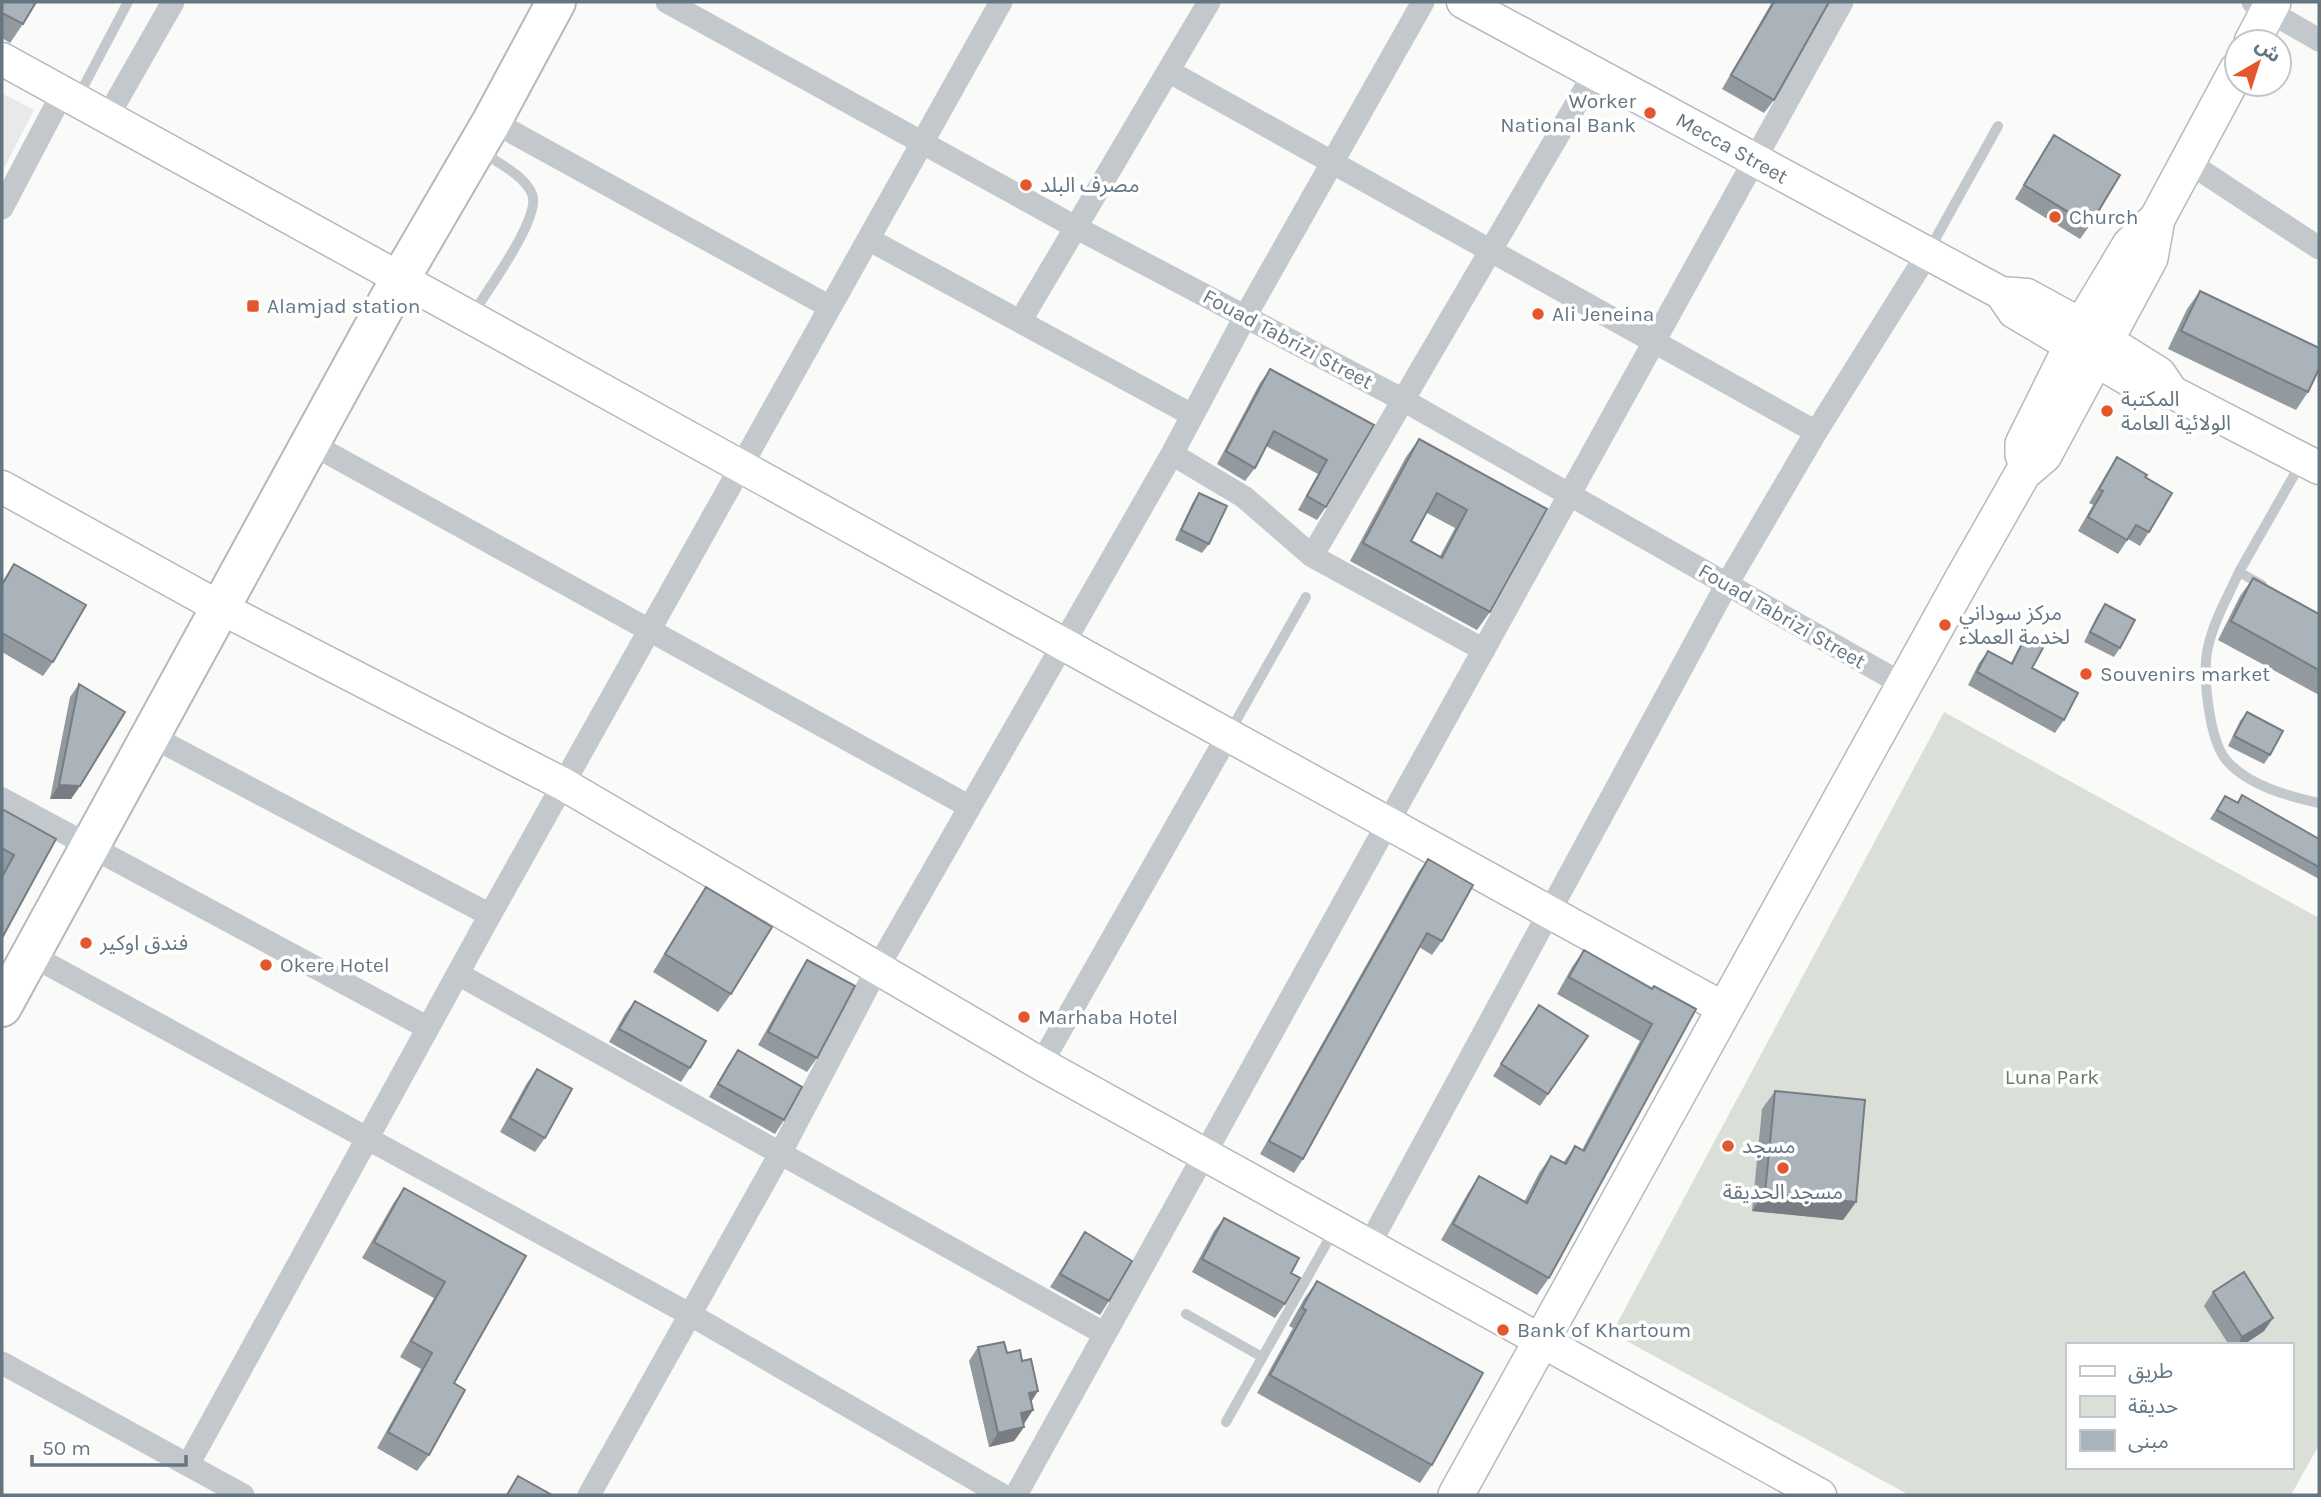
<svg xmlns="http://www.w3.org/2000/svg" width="2321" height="1497" font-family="Karla,'Noto Sans Arabic',sans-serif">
<rect width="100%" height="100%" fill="#fafaf8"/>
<!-- built -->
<path fill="#e8e9e9" d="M2 93 34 110 2 172Z"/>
<!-- green -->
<path fill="#dadfd7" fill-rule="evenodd" d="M1944 712 2319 918V1445L2291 1495H1909L1612 1333ZM2067 1345H2291V1467H2067Z"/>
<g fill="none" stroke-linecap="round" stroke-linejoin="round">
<defs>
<path id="secondary" d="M1463 2 2001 293 2027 295 2082 325 2159 373 2172 392
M2 59C579 371 1148 697 1725 1009
M2001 293 2014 312 2148 391 2172 392 2319 468
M2 487 219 607 563 784 1041 1064 1820 1495"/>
<path id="primary" d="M2252 42 2273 2
M2023 455V444L2082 325 2130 245 2157 219 2237 70
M1456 1495 1962 580 2023 473 2044 455 2150 258 2157 219"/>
<path id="highway" d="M2 1007 400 279 492 121 556 2"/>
</defs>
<!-- secondary casing -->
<use href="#secondary" stroke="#b3babf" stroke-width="35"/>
<!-- primary casing -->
<use href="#primary" stroke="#b5babe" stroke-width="38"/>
<!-- highway casing -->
<use href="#highway" stroke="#b4b9bd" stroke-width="42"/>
<!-- lane -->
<path stroke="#c3c8cc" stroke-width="10" d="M78 97 128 2
M1928 252 1998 126
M472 315C486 292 542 217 532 194 524 175 498 163 482 152
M2239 572C2228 597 2214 620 2208 647 2202 674 2209 741 2227 761 2249 786 2288 796 2319 803
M2262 585 2239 572 2301 463
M1228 735 1306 597
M1186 1314 1262 1357
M1226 1422 1334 1230"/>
<!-- street -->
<path stroke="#c3c8cc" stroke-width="23" d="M667 2 1077 228 1405 401 1904 685
M2253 2 2319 40
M1170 72 1816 432
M108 116 173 2
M492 121 830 307
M2188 162 2319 248
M2 208 63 92
M870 240 1192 415
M1021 320 1209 2
M310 443 970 807
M1172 454 1244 497 1312 556 1484 650
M1312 556 1595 72
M149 735 490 915
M2 799 428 1028
M31 955 691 1315 1002 1495
M458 974 1105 1334
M1041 1064 1228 735
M1368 1247 1727 584 1816 432 1928 253
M2 1363 243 1495
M188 1465 490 915 1001 2
M589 1495 780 1154 877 969 1172 454 1246 315 1423 2
M1016 1495 1842 2"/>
<!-- secondary -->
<use href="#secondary" stroke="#fff" stroke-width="32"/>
<!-- primary -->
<use href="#primary" stroke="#fff" stroke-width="35"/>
<!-- highway -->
<use href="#highway" stroke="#fff" stroke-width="38"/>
</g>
<!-- wall -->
<path fill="#929a9f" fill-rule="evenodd" d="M2 2 23 24 10 43 2 38Z
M1772 2H1829L1774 100 1764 113 1722 89Z
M2054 135 2090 225 2080 239 2015 199 2045 149Z
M2200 291 2308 392 2296 410 2168 349 2187 309Z
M1270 369 1374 425 1326 507 1317 520 1298 510 1318 474 1266 446 1255 468 1245 481 1217 464 1260 383Z
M1419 439 1547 509 1490 612 1477 630 1350 561 1406 457ZM1427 513 1455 528 1440 556 1411 541Z
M2117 457 2145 477 2149 532 2140 546 2128 539 2118 554 2078 531 2093 505 2089 503 2108 471Z
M1199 493 1209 544 1202 553 1175 540 1193 502Z
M14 564 53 662 43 676 2 652V582Z
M2253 578 2319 614V695L2218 640 2240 596Z
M2105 604 2120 648 2114 657 2084 642 2098 614Z
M2026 636 2032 668 2064 720 2055 733 1968 685 1979 663 1988 651 2011 663 2018 649Z
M79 684 80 786 71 799H50L70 697Z
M2247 712 2270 755 2264 764 2228 746 2240 721Z
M2242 795 2319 839V879L2210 819 2225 796 2237 803Z
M2 809 56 839 2 938Z
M1428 859 1442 941 1432 955 1419 947 1303 1159 1294 1173 1260 1154 1418 873Z
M706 887 731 994 718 1012 653 972 694 905Z
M1584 950 1652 989 1696 1009 1549 1278 1537 1295 1441 1240 1468 1193 1479 1176 1524 1202 1539 1173 1551 1156 1563 1163 1575 1146 1582 1150 1640 1041 1557 994 1572 967Z
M807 960 817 1058 807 1072 758 1045 798 974Z
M635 1001 690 1068 681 1082 609 1042 625 1014Z
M1539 1005 1588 1036 1540 1106 1493 1076Z
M738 1050 784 1120 775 1134 709 1097 729 1063Z
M537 1069 545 1138 535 1152 500 1132 527 1083Z
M1775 1091 1856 1202 1843 1220 1752 1211 1762 1109Z
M404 1188 526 1256 454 1383 429 1455 417 1471 377 1448 421 1369 400 1357 434 1298 362 1258 393 1204Z
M1224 1218 1285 1304 1275 1318 1192 1272 1214 1231Z
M1085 1232 1109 1301 1100 1315 1050 1287Z
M1317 1281 1432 1465 1420 1483 1257 1393 1293 1328 1289 1326 1304 1299Z
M2213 1292 2273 1318 2264 1331 2243 1345H2229L2204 1306Z
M978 1347 1007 1353 1022 1361 1038 1391 1031 1402 1023 1424 1024 1427 1014 1441 989 1447 969 1361Z"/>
<!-- shaded-wall -->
<path fill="#777d82" d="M59 785 80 786 71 799H50Z
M1765 1193 1856 1202 1843 1220 1752 1211Z
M2273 1318 2264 1331 2243 1345H2237L2242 1337Z
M1038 1391 1029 1405V1393Z
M1033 1410 1024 1424 1021 1413Z
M1024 1427 1014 1441 989 1447 998 1433Z"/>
<!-- building -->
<path fill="#aab3b9" stroke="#777d82" stroke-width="2" fill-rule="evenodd" d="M2 2H36L23 24 2 13Z
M1774 2H1829L1774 100 1731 75Z
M2054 135 2120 175 2090 225 2024 185Z
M2200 291 2319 348V369L2308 392 2181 331Z
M1270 369 1374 425 1326 507 1307 496 1327 460 1274 431 1255 468 1226 451Z
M1419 439 1547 509 1490 612 1363 543ZM1437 493 1467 510 1442 558 1411 541Z
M2117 457 2147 475 2145 477 2172 493 2149 532 2136 525 2127 540 2088 517 2103 491 2099 489Z
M1199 493 1227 506 1209 544 1181 530Z
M14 564 86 605 53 662 2 633V585Z
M2253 578 2319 614V670L2231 621Z
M2105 604 2135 620 2120 648 2090 632Z
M2026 636 2044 646 2032 668 2078 693 2064 720 1977 672 1988 651 2012 664Z
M79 684 125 712 80 786 59 785Z
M2247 712 2283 731 2270 755 2234 736Z
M2242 795 2319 839V867L2217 810 2225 796 2238 803Z
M2 809 56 839 2 938V877L14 855 2 848Z
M1428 859 1473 885 1442 941 1427 933 1303 1159 1269 1141Z
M706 887 772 927 731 994 665 954Z
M1584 950 1652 989 1654 986 1696 1009 1549 1278 1453 1224 1479 1176 1527 1203 1551 1156 1566 1164 1575 1146 1584 1151 1652 1024 1569 977Z
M807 960 855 986 817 1058 768 1032Z
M635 1001 706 1041 690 1068 619 1029Z
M1539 1005 1588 1036 1548 1094 1501 1064Z
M738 1050 802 1087 784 1120 718 1084Z
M537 1069 572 1089 545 1138 510 1118Z
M1775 1091 1865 1100 1856 1202 1765 1193Z
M404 1188 526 1256 454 1383 465 1390 429 1455 388 1432 432 1353 411 1341 445 1282 374 1242Z
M1224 1218 1299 1258 1291 1273 1300 1278 1285 1304 1202 1259Z
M1085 1232 1132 1261 1109 1301 1060 1274Z
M2244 1272 2273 1318 2242 1337 2213 1292Z
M1317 1281 1483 1373 1432 1465 1270 1375 1306 1310 1302 1308Z
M1004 1342 1007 1353 1020 1350 1022 1361 1031 1359 1038 1391 1029 1393 1033 1410 1021 1413 1024 1427 998 1433 978 1347Z
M518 1476 552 1495H507Z"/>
<!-- markers -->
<g fill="#e4572e" stroke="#fff" stroke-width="2.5">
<circle cx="1650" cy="113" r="7"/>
<circle cx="1026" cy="185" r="7"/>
<circle cx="2055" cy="217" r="7"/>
<rect x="246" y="299" width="14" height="14" rx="3.5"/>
<circle cx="1538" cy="314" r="7"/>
<circle cx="2107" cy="411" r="7"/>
<circle cx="1945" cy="625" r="7"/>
<circle cx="2086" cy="674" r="7"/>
<circle cx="86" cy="943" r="7"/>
<circle cx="266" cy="965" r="7"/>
<circle cx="1024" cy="1017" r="7"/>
<circle cx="1728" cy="1146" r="7"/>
<circle cx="1783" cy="1168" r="7"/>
<circle cx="1503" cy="1330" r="7"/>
</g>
<g text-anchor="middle" stroke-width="7" stroke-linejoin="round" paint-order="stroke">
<!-- poi labels -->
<g font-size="21" fill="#657683" stroke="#fff" text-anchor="start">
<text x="1636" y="108" text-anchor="end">Worker<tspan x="1636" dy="24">National Bank</tspan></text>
<text x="1040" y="192">مصرف البلد</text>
<text x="2069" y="224">Church</text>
<text x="267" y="313">Alamjad station</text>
<text x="1552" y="321">Ali Jeneina</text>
<text x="2121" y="406">المكتبة<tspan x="2121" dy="24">الولائية العامة</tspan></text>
<text x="1959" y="620">مركز سوداني<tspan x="1959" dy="24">لخدمة العملاء</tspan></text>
<text x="2100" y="681">Souvenirs market</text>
<text x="100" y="950">فندق اوكير</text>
<text x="280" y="972">Okere Hotel</text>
<text x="1038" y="1024">Marhaba Hotel</text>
<text x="1742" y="1153">مسجد</text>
<text x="1783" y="1199" text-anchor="middle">مسجد الحديقة</text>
<text x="1517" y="1337">Bank of Khartoum</text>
</g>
<!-- street labels -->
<g font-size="21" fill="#657683" stroke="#fff">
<text transform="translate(1732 148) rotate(29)" y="7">Mecca Street</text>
<text transform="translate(1288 339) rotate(28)" y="7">Fouad Tabrizi Street</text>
<text transform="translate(1782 616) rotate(30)" y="7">Fouad Tabrizi Street</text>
</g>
<!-- park labels -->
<g font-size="21" fill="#687a64" stroke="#fff">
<text x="2052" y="1084">Luna Park</text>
</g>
</g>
<!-- border -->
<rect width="2321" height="1497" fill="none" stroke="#657683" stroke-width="7"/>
<!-- legend -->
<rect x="2066" y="1343" width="228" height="126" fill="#ffffff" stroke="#c1c8cd" stroke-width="2"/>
<rect x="2080" y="1366" width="35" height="10" fill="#ffffff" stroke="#c1c8cd" stroke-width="2"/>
<text x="2128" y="1378" font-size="21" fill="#657683">طريق</text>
<rect x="2080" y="1396" width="35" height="21" fill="#dadfd7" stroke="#c1c8cd" stroke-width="2"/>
<text x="2128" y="1413" font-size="21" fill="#657683">حديقة</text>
<rect x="2080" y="1430" width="35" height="21" fill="#aab3b9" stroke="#c1c8cd" stroke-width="2"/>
<text x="2128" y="1448" font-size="21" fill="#657683">مبنى</text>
<!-- north arrow -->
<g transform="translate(2258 63) rotate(39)"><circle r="33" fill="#ffffff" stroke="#c1c8cd" stroke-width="2"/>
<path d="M0-5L12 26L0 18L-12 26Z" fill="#e4572e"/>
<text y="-10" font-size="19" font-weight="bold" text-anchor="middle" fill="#657683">ش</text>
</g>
<!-- scale -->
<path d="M32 1455v10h154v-10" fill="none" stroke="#657683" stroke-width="3.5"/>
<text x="42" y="1455" font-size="21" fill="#657683" stroke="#ffffff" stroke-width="5" paint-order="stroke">50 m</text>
</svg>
